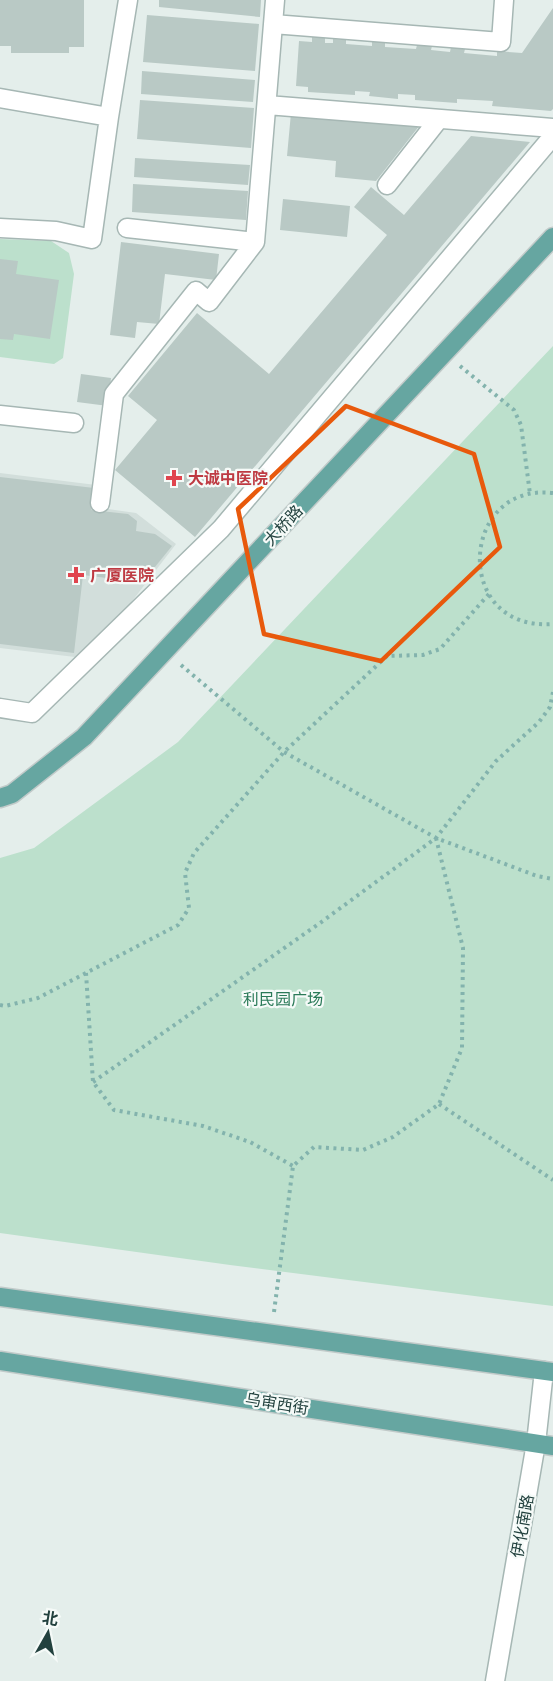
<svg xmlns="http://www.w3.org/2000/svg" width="553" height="1681" font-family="'Noto Sans','Noto Sans SC',sans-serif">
<rect width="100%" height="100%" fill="#e4eeeb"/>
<!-- built -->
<path fill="#d2dedb" d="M0 473 96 485 94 507 136 513 176 544 129 605 75 657 0 648Z"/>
<!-- green -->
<path fill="#bce0cc" d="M0 239 51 241 69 253 74 274 63 358 54 364 0 357Z
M553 346V1306L230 1265 0 1233V858L34 848 178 742Z"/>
<!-- building -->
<path fill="#b9c9c5" d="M0 0H84V47H69V53H11V46H0Z
M159 0H261L260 17 159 7Z
M553 8V109L551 111 492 106 493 101 457 99V103L415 100V95L398 94V99L369 96 370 92 355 91V95L308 92V87L296 86 299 41 312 42V37L325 38V43H333V39L346 40V44L372 46V41L385 43V47L416 49 417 45 432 46 431 50 450 52 451 47 465 49 464 53 497 56V51L522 53Z
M147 15 259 24 255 71 143 62Z
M142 71 255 80 253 102 141 94Z
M140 100 254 108 251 148 137 139Z
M291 113 420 125 376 181 335 177 336 161 287 156Z
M471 136 530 142 195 537 115 470 157 420 128 396 197 313 269 374 387 235 354 207 371 187 404 215Z
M135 158 250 165 248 185 134 177Z
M133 184 248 191 246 220 132 212Z
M283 199 350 206 347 237 280 230Z
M121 242 219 254 216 280 165 274 159 324 137 322 135 338 110 335Z
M0 259 18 261 16 274 59 280 50 339 14 334 13 340 0 339Z
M81 374 111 378 108 406 77 402Z
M0 477 94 488 91 510 128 514 137 521 136 531 155 534 172 546 146 578 131 576 130 581 83 575 74 653 0 644Z"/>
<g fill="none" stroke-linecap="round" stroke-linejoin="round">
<defs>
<path id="minor" d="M273 24 501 42 504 0
M0 98 109 117
M267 105 553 128
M387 185 439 119
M0 228 56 231 92 239 109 117 128 0
M127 228 255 242
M0 415 74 423
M100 503 114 394 196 291 209 302 255 242 275 0
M0 708 32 713 221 529 553 136
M495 1681 536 1443 544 1371"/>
<path id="major" d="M0 798 12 794 84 737 553 237
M0 1297 553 1372
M0 1361 553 1446"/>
</defs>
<!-- minor casing -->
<use href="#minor" stroke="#a6b7b4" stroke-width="21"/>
<!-- major casing -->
<use href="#major" stroke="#c1cac9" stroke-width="21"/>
<!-- path -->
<path stroke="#83b3ad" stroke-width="4" stroke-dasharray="3 4.5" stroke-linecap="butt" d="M460 366 514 410 521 425 530 494
M553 493C459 482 452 632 553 624
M181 665 284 752 436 838 537 876 553 879
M86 973 93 1082 114 1110 203 1126 250 1142 293 1166
M0 1005 5 1006 38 998 178 925 189 908 185 873 194 853 284 752 387 656 423 655 440 649 489 594
M93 1082 320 923 436 838 496 761 539 722 550 707 553 692
M439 1104 553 1180
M274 1312 293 1166 314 1147 363 1150 393 1137 439 1104 462 1048 463 948 436 838"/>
<!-- minor -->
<use href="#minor" stroke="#fff" stroke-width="18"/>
<!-- major -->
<use href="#major" stroke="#66a6a1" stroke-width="18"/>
</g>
<!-- marked area -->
<path fill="none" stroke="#e8590c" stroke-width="4.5" stroke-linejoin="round" d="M346 406 474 454 500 547 381 661 264 634 238 509Z"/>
<!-- markers -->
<g fill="#e0444e" stroke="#f5faf8" stroke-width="2">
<path d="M171 469h6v6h6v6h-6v6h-6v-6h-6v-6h6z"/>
<path d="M73 566h6v6h6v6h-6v6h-6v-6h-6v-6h6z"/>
</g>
<g text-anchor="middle" stroke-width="4.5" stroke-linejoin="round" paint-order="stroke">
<!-- health labels -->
<g font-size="16" font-weight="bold" fill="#be3a42" stroke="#f5faf8" text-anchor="start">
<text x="188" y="484">大诚中医院</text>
<text x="90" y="581">广厦医院</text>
</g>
<!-- street labels -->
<g font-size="16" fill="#22413e" stroke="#f5faf8">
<text transform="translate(283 525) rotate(-47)" y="6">大桥路</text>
<text transform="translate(277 1403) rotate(9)" y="6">乌审西街</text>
<text transform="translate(522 1526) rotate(-80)" y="6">伊化南路</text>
</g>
<!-- park labels -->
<g font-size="16" fill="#2a7a58" stroke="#f5faf8">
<text x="283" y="1005">利民园广场</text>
</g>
</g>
<!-- north arrow -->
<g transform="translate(48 1633) rotate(9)" stroke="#f5faf8" stroke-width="4.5" paint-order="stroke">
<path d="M0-4.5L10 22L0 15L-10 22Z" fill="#22413e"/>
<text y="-9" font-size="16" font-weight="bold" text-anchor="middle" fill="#22413e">北</text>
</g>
</svg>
